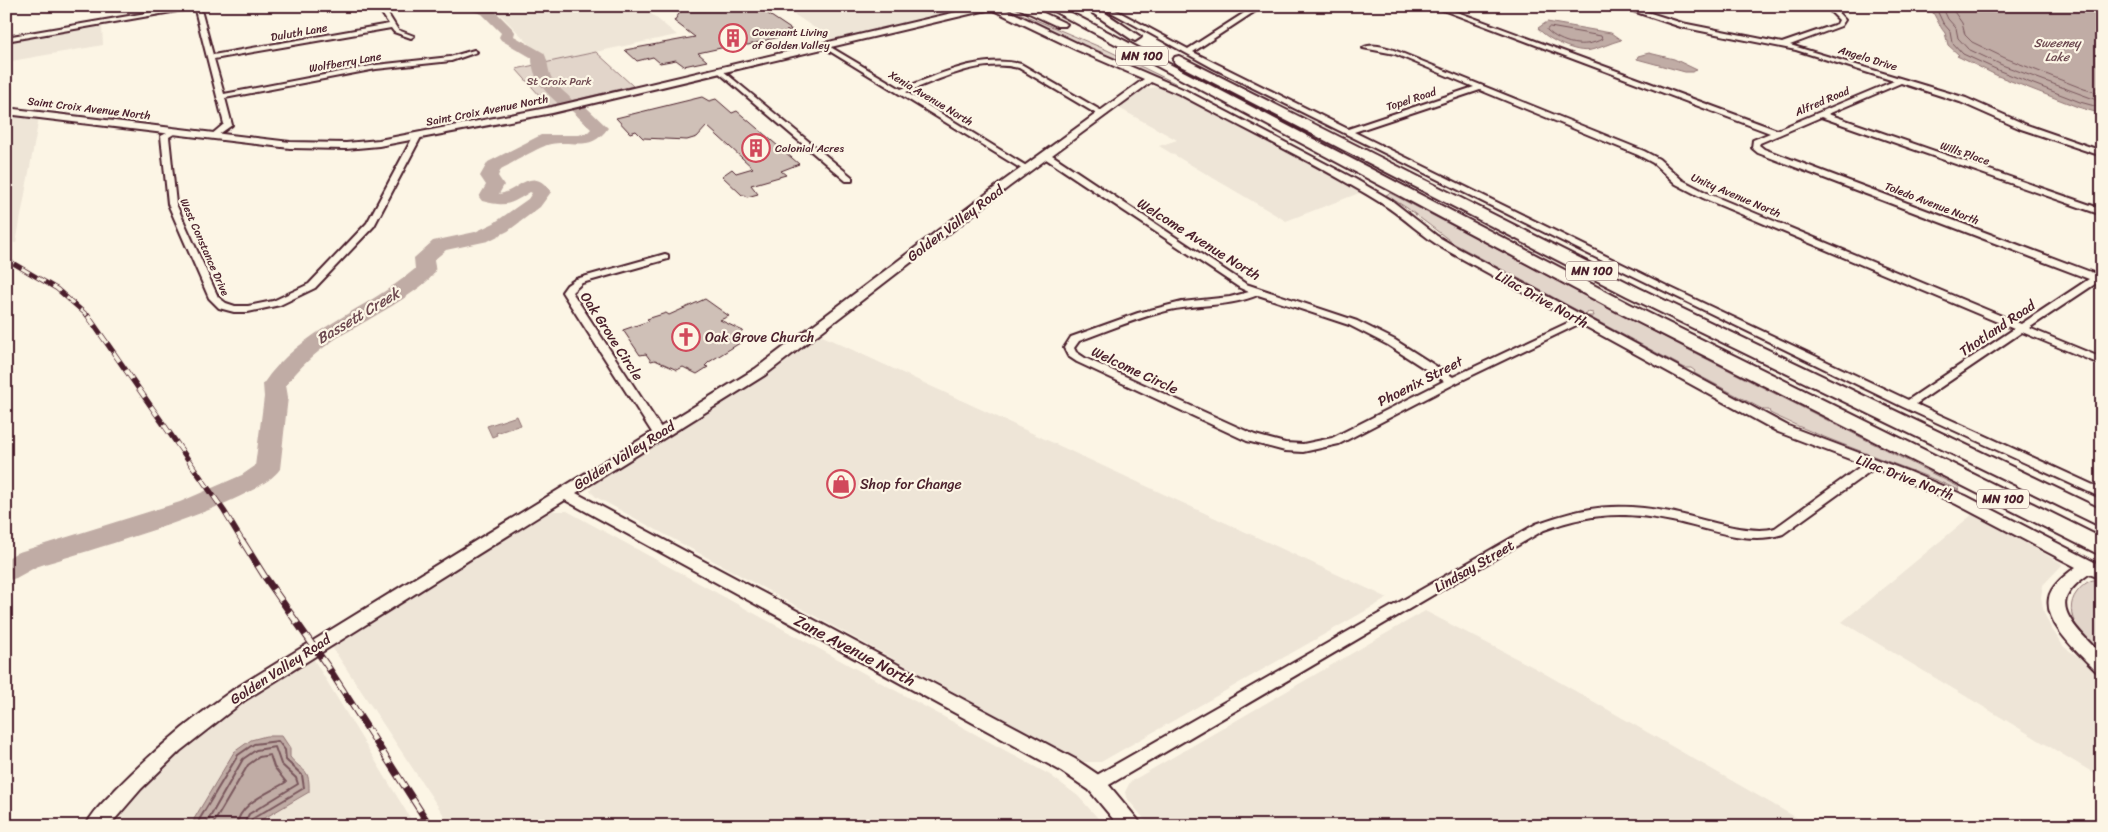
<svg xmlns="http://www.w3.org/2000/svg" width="2108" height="832" font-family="Sriracha,sans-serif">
<rect width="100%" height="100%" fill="#fcf5e5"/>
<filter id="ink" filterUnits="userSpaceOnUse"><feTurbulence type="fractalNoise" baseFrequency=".02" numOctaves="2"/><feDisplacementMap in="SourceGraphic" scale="10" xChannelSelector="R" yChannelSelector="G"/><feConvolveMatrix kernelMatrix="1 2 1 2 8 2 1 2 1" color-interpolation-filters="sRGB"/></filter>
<g filter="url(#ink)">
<!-- built -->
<path fill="#eee5d7" d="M492 6H653L644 8 677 35 547 62Z
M679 6H981L836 42 783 7Z
M102 25 103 45 6 62V41Z
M1158 87 1167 88 1362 192 1286 221 1159 146 1177 140 1117 107 1145 89Z
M6 114 39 118 16 243 6 242Z
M816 333 1388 598 1101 762H1083L596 497 590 491 596 480 719 404Z
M552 511H567L1050 775 1078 796 1105 826H451L330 644 539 515Z
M1973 514 2061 563 2062 565 2043 585 2041 597 2044 613 2051 628 2064 647 2102 673V778L1842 622Z
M1425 611 1535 668 1811 826H1150L1126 797 1125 792 1130 782Z
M311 655 415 826H113L139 793 184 749 233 707Z"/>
<!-- green -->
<path fill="#e2d5ca" stroke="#967a7a" d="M999 6H1003L1107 50 1177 84 1174 85 1080 45Z
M596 52 633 86 549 106 516 69Z
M1390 193 1689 350 1959 487V490C1898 463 1834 444 1774 415L1770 413 1769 410H1764L1694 373 1695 371 1691 368H1685L1588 316H1594L1593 313 1588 312 1586 315 1453 243 1407 208 1386 195Z
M2093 580 2102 581V656C2085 642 2060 614 2077 592 2082 586 2086 582 2093 580Z"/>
<!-- water -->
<path fill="#c0aca5" stroke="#917474" d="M1927 6H2102V114L2078 107 1998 76 1957 56 1959 55 1948 45 1945 33C1938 25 1935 12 1927 6Z
M1547 22 1611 33 1621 40C1610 43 1601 48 1591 50 1577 54 1546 39 1538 28Z
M1649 53 1674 59 1697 70 1692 72H1685L1637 59 1638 56Z
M517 416 521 425 496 433 497 435 492 437 487 426Z
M266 736H282L290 748V757C303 773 310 767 309 792L251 826H194V819L234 752 251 740Z"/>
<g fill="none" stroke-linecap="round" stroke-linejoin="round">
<!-- shore-far1 -->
<path stroke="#79575c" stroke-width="1" d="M1935 6 1943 23 1950 31 1952 42 1963 54 2000 71 2080 102 2102 108
M1942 6 1948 19 1956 28 1958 38 1968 49 2002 65 2102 102
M1950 6 1962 23 1965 35 1972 42 2005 58 2084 89 2102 94
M1550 27 1601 36 1602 39C1585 49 1561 44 1547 30Z"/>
<!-- shore -->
<path stroke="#79575c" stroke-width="2" d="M199 826V820L238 755 254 744 278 741 285 750 286 760 302 775 304 788 252 819 250 826
M205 826 243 759 256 750 275 747 281 764 296 778 298 784 249 814 243 826
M212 826 248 765 259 757 270 755 274 767 286 782C267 794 241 802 236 826"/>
<!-- river -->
<path fill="#c0aca5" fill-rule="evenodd" d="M465 6 492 8 513 29 515 32 514 36 544 53C549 61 547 72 553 80 558 89 572 96 574 104L584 105 608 128C591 152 575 140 551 144 540 146 513 163 501 169L498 176 504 185 499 194C519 191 532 164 551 192L540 207 508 231 488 241 446 250 434 260C434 263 436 268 435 271 430 288 351 329 334 340 315 353 300 367 286 385L288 397 280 469C257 504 82 552 36 567L16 578 6 581V559L16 553 180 502 242 475 255 466 264 397 263 384C300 329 366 311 415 269L414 258 433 241 475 232 494 223 528 199 532 193 530 192C509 205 507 207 482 201L479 197 486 185 480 176 488 162 541 135H579L588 132 591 129 572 111 571 107 561 106C546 93 532 79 532 58L501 40 499 37 501 33 482 14 466 9Z"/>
</g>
<!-- building -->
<path fill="#cfc0b7" stroke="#4a1f2b" d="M762 10 792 30 786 31 790 34 748 45 739 44 698 53 707 61 684 66 676 60 660 63 653 57 637 61 625 50 695 37 674 21 681 11Z
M702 97 709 101 716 99 732 113 737 111 799 164 781 171 786 175 751 185 758 194 747 197 744 195H742L722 176 732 169 736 173 753 168 707 126 697 137 687 140 643 138 636 131 630 133 616 118Z
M705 299 729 316 720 320 743 331 738 334 748 338 709 362 705 366 708 367 697 374 683 367 677 370 655 360 651 361 646 354 640 355 623 330 649 321 647 319 666 313 669 315Z"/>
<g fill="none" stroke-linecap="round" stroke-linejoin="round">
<defs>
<path id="minor" d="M194 6H200L213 55 389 24 377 6H383L398 30 414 36 411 38 394 32 391 28 214 59 224 94 376 65 450 57 474 50 477 52 451 61 376 69 225 98 232 125 215 137 211 135 224 124Z
M1100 6H1108L1188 49 1255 6H1263L1193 52 1348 129 1474 87 1395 54 1363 48C1372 42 1389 48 1399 52L1644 151 1659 159 1682 180 1709 194 2021 324 2089 279 1758 153 1752 148 1753 140 1770 133 1432 6H1441L1777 130 1894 81 1796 50 1681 27 1618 6H1628L1682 23 1782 43 1837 24 1839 20 1825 6H1832L1845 20 1841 26 1790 45 1966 98 2027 125 2102 151V156L2021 129 1960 102 1901 83 1828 114 2102 209V215L1821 117 1760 143 1759 145 1764 149 2096 274 2102 272V283L2098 282 2029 328 2102 358V365L2022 332 1916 404 2102 489V498L1903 407 1576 248 1213 68ZM1480 90 1638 155 1653 163 1676 184 1703 198 2014 329 1908 400 1669 287 1354 132Z
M823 45H827L901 89C938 75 980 54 1021 64L1107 114 1100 116 1019 68C980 58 941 79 906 92L1028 167V171H1025L823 47Z
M718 70H722L852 177V181H846L718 72Z
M175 129 179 131 169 137 176 204 218 297 226 303 235 306H248L273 301 309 284 367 223 413 137 417 135 421 137 374 226 315 288 280 305 248 312H234L219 308 209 298 168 204 161 136Z
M1043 153H1049L1246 284 1357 321 1395 340 1453 377 1578 318H1586L1587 320 1456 383 1339 444 1303 452 1285 451 1247 441 1077 362 1068 356 1064 348 1071 337 1138 313 1182 302 1230 297 1249 292 1240 288 1043 157ZM1258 295 1349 325 1388 345 1444 381 1332 438 1303 444 1285 443 1255 435 1085 358 1076 352 1074 348 1079 341C1109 330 1139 317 1170 310 1199 304 1230 307 1258 295Z
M665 254 668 255V259L582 283 572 292 665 434 659 438 655 437 562 292 567 285 576 279Z
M1872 460 1876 461 1878 464 1876 467 1783 534C1747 546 1708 528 1672 521 1624 511 1590 513 1544 530L1102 789 1096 791 1090 789 1088 784 1090 779 1536 524C1585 506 1618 502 1670 512 1698 517 1748 536 1775 528L1868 461Z"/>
<path id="tertiary" d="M187 6H206L6 41V37Z
M982 6H999L1083 46 1185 90 1355 179 1391 200 1437 236 1454 246 1788 426 1907 471 1966 496 2102 566V579L2089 574C2081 580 2072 586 2067 596 2057 615 2090 642 2102 655V673L2096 671C2080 654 2044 624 2049 598 2051 585 2067 574 2076 567L1956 504 1897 477 1778 432 1446 250C1423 237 1404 217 1381 203 1316 163 1246 130 1179 94L1151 82 1010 186 765 375 576 493 1075 759 1103 778 1138 820 1141 826H1119L1089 790 1061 771 565 500 245 700 180 751 141 789 109 826H86C92 812 105 801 115 790 151 753 190 720 233 690L755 369 1002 182 1144 79 1077 50 991 9 552 113 379 146 346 149 290 148 6 114V108L290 142 346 143 379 140 552 107Z"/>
<path id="motorway" d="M1014 6H1029L1067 24 1065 26H1057Z
M1044 6H1058L1630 304 2102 538V556L1618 312Z
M1082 6H1095L1141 37 1135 41 1131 39Z
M1179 56 1639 288 2102 510V527L1627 296 1175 63 1173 60 1175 57Z"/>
</defs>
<!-- minor casing -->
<use href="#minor" stroke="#4a1f2b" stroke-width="4"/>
<!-- tertiary casing -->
<use href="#tertiary" stroke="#4a1f2b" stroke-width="4"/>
<!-- motorway casing -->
<use href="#motorway" stroke="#4a1f2b" stroke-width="4"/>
<!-- minor -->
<use href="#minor" fill="#fcf5e5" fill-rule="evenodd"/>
<!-- tertiary -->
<use href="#tertiary" fill="#fcf5e5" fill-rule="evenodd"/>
<!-- motorway -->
<use href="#motorway" fill="#fcf5e5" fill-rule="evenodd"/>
<defs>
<path id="rail-far2" d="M6 259 57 289 89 317"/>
<path id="rail-far1" d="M88 316 224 511 244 544"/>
<path id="rail" d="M243 542 265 577 328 667 430 826"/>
</defs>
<!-- rail-far2 casing -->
<use href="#rail-far2" stroke="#4a1f2b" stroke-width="4.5"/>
<!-- rail-far1 casing -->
<use href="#rail-far1" stroke="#4a1f2b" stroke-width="5.5"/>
<!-- rail casing -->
<use href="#rail" stroke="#4a1f2b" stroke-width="7"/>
<!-- rail-far2 -->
<use href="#rail-far2" stroke="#fcf5e5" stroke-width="3" stroke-dasharray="9" stroke-linecap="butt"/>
<!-- rail-far1 -->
<use href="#rail-far1" stroke="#fcf5e5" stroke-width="4" stroke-dasharray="11" stroke-linecap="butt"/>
<!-- rail -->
<use href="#rail" stroke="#fcf5e5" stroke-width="5" stroke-dasharray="14" stroke-linecap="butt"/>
</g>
</g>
<!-- icons -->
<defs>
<symbol id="building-ring" viewBox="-11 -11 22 22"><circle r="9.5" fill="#fcf5e5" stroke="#d1495b" stroke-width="1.5"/><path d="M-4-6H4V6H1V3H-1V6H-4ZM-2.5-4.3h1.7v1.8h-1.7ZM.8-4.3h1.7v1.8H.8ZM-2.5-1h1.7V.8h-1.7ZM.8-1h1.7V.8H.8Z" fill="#d1495b"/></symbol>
<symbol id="church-ring" viewBox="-11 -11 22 22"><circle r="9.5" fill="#fcf5e5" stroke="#d1495b" stroke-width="1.5"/><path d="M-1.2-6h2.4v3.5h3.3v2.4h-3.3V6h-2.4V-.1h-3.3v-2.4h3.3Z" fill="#d1495b"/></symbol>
<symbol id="shop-ring" viewBox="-11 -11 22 22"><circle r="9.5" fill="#fcf5e5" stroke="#d1495b" stroke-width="1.5"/><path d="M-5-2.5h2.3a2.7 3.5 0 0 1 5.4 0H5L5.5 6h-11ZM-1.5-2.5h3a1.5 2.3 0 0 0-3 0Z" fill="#d1495b"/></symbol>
</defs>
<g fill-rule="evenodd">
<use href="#building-ring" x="717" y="22" width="32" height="32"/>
<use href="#building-ring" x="740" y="132" width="32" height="32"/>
<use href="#church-ring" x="670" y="321" width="32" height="32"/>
<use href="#shop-ring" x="825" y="468" width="32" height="32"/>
</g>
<g text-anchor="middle" stroke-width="4.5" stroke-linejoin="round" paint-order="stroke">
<!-- far-street labels -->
<g font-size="11" fill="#4a1f2b" stroke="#fcf5e5">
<text transform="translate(299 32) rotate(-10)" y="4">Duluth Lane</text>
<text transform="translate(1868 58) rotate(17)" y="4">Angelo Drive</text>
<text transform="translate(345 62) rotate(-10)" y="4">Wolfberry Lane</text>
<text transform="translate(931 98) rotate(31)" y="4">Xenia Avenue North</text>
<text transform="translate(1411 99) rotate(-18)" y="4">Topel Road</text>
<text transform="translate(1822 101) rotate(-23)" y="4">Alfred Road</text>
<text transform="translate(89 108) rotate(7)" y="4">Saint Croix Avenue North</text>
<text transform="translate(487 110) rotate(-11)" y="4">Saint Croix Avenue North</text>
<text transform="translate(1965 153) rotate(19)" y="4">Wills Place</text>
<text transform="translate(1736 195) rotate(23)" y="4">Unity Avenue North</text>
<text transform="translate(1932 203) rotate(21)" y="4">Toledo Avenue North</text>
<text transform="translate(205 247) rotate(66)" y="4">West Constance Drive</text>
</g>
<!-- far-poi labels -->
<g font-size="11" fill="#4a1f2b" stroke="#fcf5e5" text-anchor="start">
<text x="752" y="36">Covenant Living<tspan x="752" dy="13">of Golden Valley</tspan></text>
<text x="775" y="152">Colonial Acres</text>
</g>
<!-- far-park labels -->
<g font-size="11" fill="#704c53" stroke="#fcf5e5">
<text x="559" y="85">St Croix Park</text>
</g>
<!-- far-water labels -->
<g font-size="12" font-style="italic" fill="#6d4950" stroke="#fcf5e5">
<text x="2057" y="47">Sweeney<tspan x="2057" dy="14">Lake</tspan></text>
</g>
<!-- shield labels -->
<g fill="#fcf5e5" stroke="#7f5f63" stroke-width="1">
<rect x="1116" y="46.5" width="52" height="19" rx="4"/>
<rect x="1566" y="261.5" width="52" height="19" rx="4"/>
<rect x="1977" y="489.5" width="52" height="19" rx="4"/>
</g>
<g font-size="12" font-weight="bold" fill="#4a1f2b">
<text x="1142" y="60">MN 100</text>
<text x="1592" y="275">MN 100</text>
<text x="2003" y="503">MN 100</text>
</g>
<!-- street labels -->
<g font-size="14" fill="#4a1f2b" stroke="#fcf5e5">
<text transform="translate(955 223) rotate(-37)" y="5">Golden Valley Road</text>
<text transform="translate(1199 239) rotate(32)" y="5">Welcome Avenue North</text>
<text transform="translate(1542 299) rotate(29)" y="5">Lilac Drive North</text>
<text transform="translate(1997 328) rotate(-34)" y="5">Thotland Road</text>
<text transform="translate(612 336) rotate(57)" y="5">Oak Grove Circle</text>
<text transform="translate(1135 370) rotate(25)" y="5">Welcome Circle</text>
<text transform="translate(1420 381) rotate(-27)" y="5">Phoenix Street</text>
<text transform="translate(624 455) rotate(-32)" y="5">Golden Valley Road</text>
<text transform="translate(1905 477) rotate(21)" y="5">Lilac Drive North</text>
<text transform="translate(1474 566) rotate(-30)" y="5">Lindsay Street</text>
<text transform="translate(280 669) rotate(-33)" y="5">Golden Valley Road</text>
</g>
<!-- poi labels -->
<g font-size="14" fill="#4a1f2b" stroke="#fcf5e5" text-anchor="start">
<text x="705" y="342">Oak Grove Church</text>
<text x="860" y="489">Shop for Change</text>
</g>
<!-- water labels -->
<g font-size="15" font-style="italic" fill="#6d4950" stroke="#fcf5e5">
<text transform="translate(358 316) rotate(-31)" y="5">Bassett Creek</text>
</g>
<!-- near-street labels -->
<g font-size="16" fill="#4a1f2b" stroke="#fcf5e5">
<text transform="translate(855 650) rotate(28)" y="6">Zane Avenue North</text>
</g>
</g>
<!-- margin -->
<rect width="2108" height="832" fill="none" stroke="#fcf5e5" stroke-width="25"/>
<rect x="12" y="12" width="2083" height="807" fill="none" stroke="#4a1f2b" stroke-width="2" filter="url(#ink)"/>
</svg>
